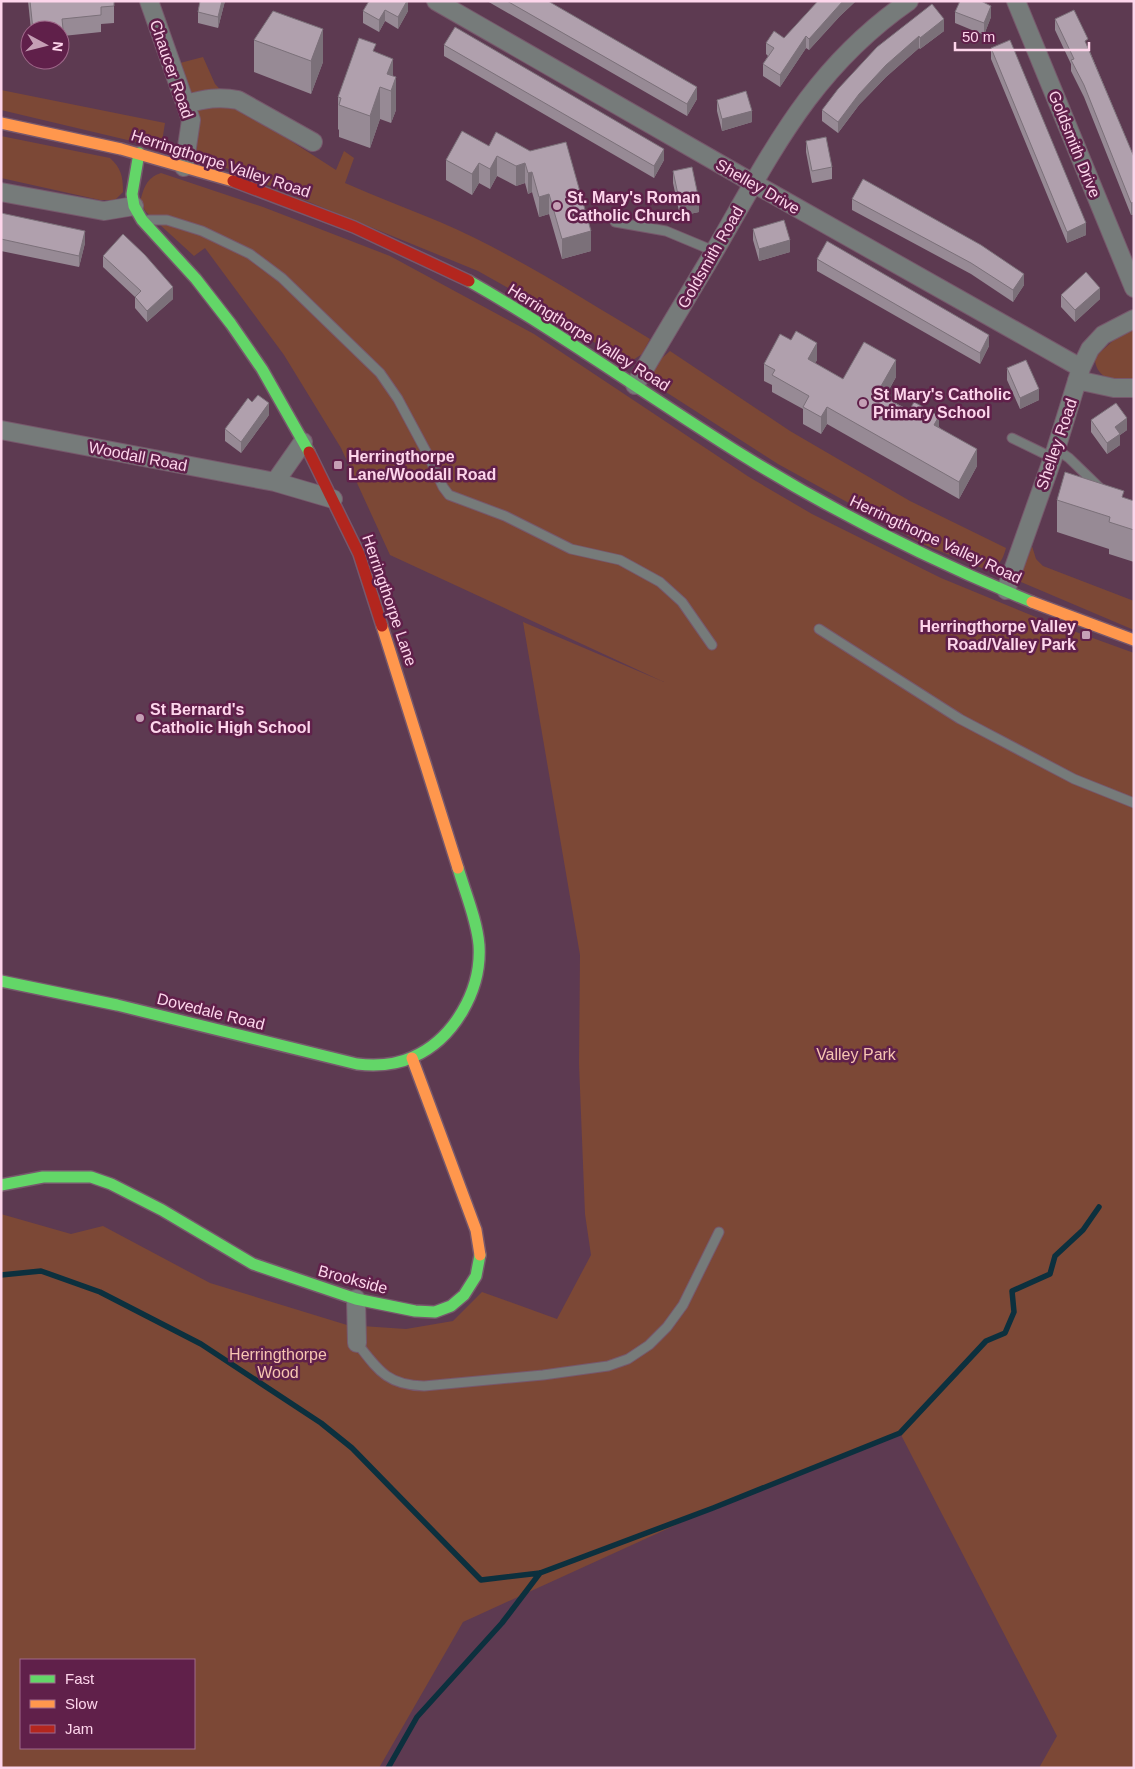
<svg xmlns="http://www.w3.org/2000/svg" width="1135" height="1769" font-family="Helvetica,sans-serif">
<rect width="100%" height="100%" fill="#5d3a51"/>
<!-- green -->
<path fill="#7c4836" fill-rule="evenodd" d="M203 57 215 84 235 105 336 170 344 151 354 158 345 183C377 197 409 209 440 222 512 253 583 299 650 339L642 354 633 360 615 356 535 303 478 271 209 161 199 155 195 147C205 118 190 90 180 63Z
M1 90 165 123 161 148 1 110Z
M1 136 110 158C121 168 123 176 123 192L115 200H100L1 178Z
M161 173 263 207 390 256 534 334 749 477 812 514 941 578 1043 620 1134 653V1768H1039L1057 1736 900 1433 713 1508 463 1622 379 1768H1V1214L71 1234 103 1226 210 1283 347 1325 406 1329 453 1321 482 1292 557 1319 591 1255 585 1214 579 1064 580 955 523 622 664 682 390 555 341 448 284 355 205 248 194 256 146 212 140 202C144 188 146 178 161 173ZM21 1660H194V1748H21Z
M1134 329V381C1116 384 1094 378 1095 357L1115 339Z
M670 351 790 431 910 501 1006 548C1002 562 999 567 984 569L925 545 778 464 655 385C649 366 657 363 670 351Z
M1032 546 1036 559 1043 566 1134 601V630L1021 582V575Z"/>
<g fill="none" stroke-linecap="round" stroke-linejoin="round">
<!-- stream -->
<path stroke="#0c303e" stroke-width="5.5" d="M1 1275 41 1271 100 1292 201 1344 321 1423 352 1448 481 1580 540 1573 713 1508 900 1433 986 1341 1005 1333 1014 1312 1012 1291 1050 1274 1055 1256 1083 1230 1099 1207
M388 1768 417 1717 502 1623 540 1573"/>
<defs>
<path id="lane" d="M148 220H167L202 231 250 254 282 278 380 373 398 399 428 455 443 487 449 495 505 516 571 549 620 560 660 582 682 602 712 645
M615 222 666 231 714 251
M1012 438 1053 458
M1056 449 1069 458 1100 488
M819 629 960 719 1074 779 1134 803
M357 1343C378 1370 387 1385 424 1386L543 1375 608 1366 628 1359 649 1345 667 1327 683 1305 719 1232"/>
<path id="street" d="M149 1 191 120 184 167
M436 1 753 183 1081 368
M1016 1 1134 288
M186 104C204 99 219 96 238 100L313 142
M1 192 104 211 134 206
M1077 380 1114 388H1134
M635 385C661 340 688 296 714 252 772 152 811 69 909 1
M1 430 275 482 333 499
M275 482 303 442
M1006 590 1056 449 1081 368 1090 349 1103 335 1134 319
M356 1299 357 1343"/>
<path id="fast" d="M139 153 132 194 134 206 142 220 196 279 231 324 262 369 309 452
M469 281C564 335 652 399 744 456 836 513 932 561 1032 602
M1 981 117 1005 357 1064C375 1066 396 1065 413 1057 454 1039 482 990 479 945 477 920 465 892 458 868
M1 1185 43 1177H91L111 1184 162 1210 253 1264 356 1299 415 1311 435 1312 451 1306 464 1295 476 1276 480 1255"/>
<path id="slow" d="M1 123 121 149 233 181
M1032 602 1134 640
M382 626 458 868
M412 1058 476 1230 480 1255"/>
<path id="jam" d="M233 181 354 227 469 281
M309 452 359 554 382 626"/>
</defs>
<!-- lane casing -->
<use href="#lane" stroke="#77586c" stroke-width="11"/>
<!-- street casing -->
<use href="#street" stroke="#77586c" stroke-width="20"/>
<!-- fast casing -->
<use href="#fast" stroke="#77586c" stroke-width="14"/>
<!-- slow casing -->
<use href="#slow" stroke="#77586c" stroke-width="14"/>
<!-- jam casing -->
<use href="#jam" stroke="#77586c" stroke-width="14"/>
<!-- lane -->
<use href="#lane" stroke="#767b7a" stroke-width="9"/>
<!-- street -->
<use href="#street" stroke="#767b7a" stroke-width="18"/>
<!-- fast -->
<use href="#fast" stroke="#63d668" stroke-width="11"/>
<!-- slow -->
<use href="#slow" stroke="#ff974d" stroke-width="11"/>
<!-- jam -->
<use href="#jam" stroke="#b3261e" stroke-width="11"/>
</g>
<!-- wall -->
<path fill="#978a95" d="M28 1H114V23L101 24V32L63 36V46H60V30H31Z
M200 1H225L218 28 198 23V12Z
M408 1V11L398 29 385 21 379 32 363 23V11Z
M487 1H548L697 99 687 116Z
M818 1H856L840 16 809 50 806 48 780 87 763 76V64L768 56 766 54V43L784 38Z
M932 4 944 31 920 49 919 48 886 77 859 105 838 133 822 121V110Z
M955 12 991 17 984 35 955 23Z
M1055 19 1088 47 1134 157V214L1131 215 1084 97 1071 71V64L1055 30Z
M254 40 323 62 311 94 254 72Z
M444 45 664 160 654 178 444 56Z
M991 48 1086 235 1067 243 991 59Z
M376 52 393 76 396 110 391 123 380 119 370 148 339 137V130L338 129V97Z
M717 100 752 122 722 131 717 111Z
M806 141 832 167V179L812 183 806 152Z
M489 146 530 151 591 251 562 259 549 214 539 217 532 192 528 194 525 183 516 186 497 176 490 189 479 183 472 195 446 180V160Z
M673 171 699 212 680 216 673 183Z
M852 199 1024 285 1013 302 971 274 852 210Z
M1 213 85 243 79 267 1 251Z
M753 229 790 252 759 261 753 240Z
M103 256 173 299 147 322 135 308V297L103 267Z
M817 259 989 346 980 364 817 271Z
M1061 295 1100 299 1075 322 1061 307Z
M817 360 815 363 843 379 896 377 885 397 939 427 977 466 959 499 827 424 821 434 803 424V409L772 392V385L764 381V364Z
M1007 368 1039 400 1020 409 1007 380Z
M269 415 241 453 225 441V429Z
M1091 420 1127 430 1120 435V445L1107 454 1091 432Z
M1124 498 1134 501V562L1109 554V549L1057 532V500Z"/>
<!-- shaded-wall -->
<path fill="#7b7079" d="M222 1H225L218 28V17Z
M407 1H408V11L398 29V17Z
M843 1H856L840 16 809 50V39Z
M991 6V17L984 35V23Z
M385 10V21L379 32V20Z
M944 19V31L920 49V38Z
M323 29V62L311 94V61Z
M806 36V48L780 87V75Z
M919 36V48L886 77 859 105 838 133V122L859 94 886 65Z
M393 59V85L396 77V110L391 123V91L387 74Z
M380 87V119L370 148V116Z
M697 87V99L687 116V104Z
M752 111V122L722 131V119Z
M664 149V160L654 178V166Z
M497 156V176L490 189V169Z
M479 163V183L472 195V174Z
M525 163V183L516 186V166Z
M532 172V192L528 194V173Z
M549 194V214L539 217V197Z
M699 200V212L680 216V204Z
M1134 202V214L1131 215V203Z
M1086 223V235L1067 243V232Z
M85 231V243L79 267V256Z
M591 231V251L562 259V239Z
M790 240V252L759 261V249Z
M1024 274V285L1013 302V290Z
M173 287V299L147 322V311Z
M1100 288V299L1075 322V310Z
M989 335V346L980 364V353Z
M817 343V360L808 376V359Z
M896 360V377L877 410V393Z
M1039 389V400L1020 409V398Z
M269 403V415L241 453V442Z
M827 407V424L821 434V417Z
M939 416V433L934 425Z
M1127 418V430L1120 435V445L1107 454V443L1115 427Z
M977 449V466L959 499V482Z"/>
<!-- building -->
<path fill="#b0a0ad" stroke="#7b7079" d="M30 1H114V6L101 7V15L62 19 63 29 53 30H33Z
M200 1H222L218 17 198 12Z
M369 1H407L398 17 385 10 379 20 363 11Z
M507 1H548L697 87 687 104Z
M818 1H843L809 39 806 36 780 75 763 64 774 48 766 43 774 31 784 38Z
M960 1H981L991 6 984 23 955 12Z
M932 4 944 19 920 38 919 36 886 65 859 94 838 122 822 110 838 89 877 47Z
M1074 10 1088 39 1085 41 1134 157V202L1131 203 1084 85 1071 60 1074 59 1055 19Z
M273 11 323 29 311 61 254 40Z
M455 27 664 149 654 166 444 45Z
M359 38 376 44 373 51 393 59 387 74 396 77 391 91 380 87 370 116 339 105 341 98 338 97Z
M1010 40 1086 223 1067 232 991 48Z
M746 91 752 111 722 119 717 100Z
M462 131 489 146 496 132 530 151 566 142 591 231 562 239 549 194 539 197 532 172 528 173 525 163 516 166 497 156 490 169 479 163 472 174 446 160Z
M826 137 832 167 812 171 806 141Z
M692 167 699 200 680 204 673 171Z
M863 179 981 245 1024 274 1013 290 971 263 852 199Z
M1 213 85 231 79 256 1 239Z
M784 220 790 240 759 249 753 229Z
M123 234 145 255 173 287 147 311 135 297 141 291 103 256Z
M827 241 989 335 980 353 817 259Z
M1086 272 1100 288 1075 310 1061 295Z
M796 331 817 343 808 359 843 379 864 342 896 360 877 393 909 411 914 402 939 416 934 425 977 449 959 482 827 407 821 417 803 407 809 396 772 375 775 370 764 364 780 334 791 340Z
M1026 360 1039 389 1020 398 1007 368Z
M258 395 269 403 241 442 225 429 248 398 252 402Z
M1116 403 1127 418 1115 427 1120 434 1107 443 1091 420Z
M1065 472 1124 491 1122 497 1134 501V530L1109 522 1110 517 1057 500Z"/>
<!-- markers -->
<g fill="#c59fb5" stroke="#60204a" stroke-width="2">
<circle cx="557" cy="206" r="5"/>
<circle cx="863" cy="403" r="5"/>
<rect x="333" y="460" width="10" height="10" rx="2.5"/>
<rect x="1081" y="630" width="10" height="10" rx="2.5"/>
<circle cx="140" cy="718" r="5"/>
</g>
<g text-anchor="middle" stroke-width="5" stroke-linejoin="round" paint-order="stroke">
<!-- street labels -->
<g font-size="16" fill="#fdd5eb" stroke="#60204a">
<text transform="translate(172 69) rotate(71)" y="6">Chaucer Road</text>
<text transform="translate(1075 144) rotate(68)" y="6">Goldsmith Drive</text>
<text transform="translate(221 163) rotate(18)" y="6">Herringthorpe Valley Road</text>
<text transform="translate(758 186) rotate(30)" y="6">Shelley Drive</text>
<text transform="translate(710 257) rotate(-60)" y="6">Goldsmith Road</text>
<text transform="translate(589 337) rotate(32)" y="6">Herringthorpe Valley Road</text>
<text transform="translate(1056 444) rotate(-71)" y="6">Shelley Road</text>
<text transform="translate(138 456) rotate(11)" y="6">Woodall Road</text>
<text transform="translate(936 539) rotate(25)" y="6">Herringthorpe Valley Road</text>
<text transform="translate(390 600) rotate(71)" y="6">Herringthorpe Lane</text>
<text transform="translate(211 1011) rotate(14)" y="6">Dovedale Road</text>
<text transform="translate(353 1279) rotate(15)" y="6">Brookside</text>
</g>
<!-- poi labels -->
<g font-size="16" font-weight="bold" fill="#fdd5eb" stroke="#60204a" text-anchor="start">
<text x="567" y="203">St. Mary's Roman<tspan x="567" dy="18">Catholic Church</tspan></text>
<text x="873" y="400">St Mary's Catholic<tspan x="873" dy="18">Primary School</tspan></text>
<text x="348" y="462">Herringthorpe<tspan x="348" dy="18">Lane/Woodall Road</tspan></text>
<text x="1076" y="632" text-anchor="end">Herringthorpe Valley<tspan x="1076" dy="18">Road/Valley Park</tspan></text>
<text x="150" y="715">St Bernard's<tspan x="150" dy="18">Catholic High School</tspan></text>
</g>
<!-- park labels -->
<g font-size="16" fill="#f6c5b1" stroke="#60204a">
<text x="856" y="1060">Valley Park</text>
<text x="278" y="1360">Herringthorpe<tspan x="278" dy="18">Wood</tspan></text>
</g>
</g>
<!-- border -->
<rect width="1135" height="1769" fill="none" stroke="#fdd5eb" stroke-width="5"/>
<!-- legend -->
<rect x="20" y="1659" width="175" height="90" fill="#60204a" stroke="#9f688a"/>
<rect x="30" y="1675" width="25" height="8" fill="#63d668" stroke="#9f688a"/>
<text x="65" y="1684" font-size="15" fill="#fdd5eb">Fast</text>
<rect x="30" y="1700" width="25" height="8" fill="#ff974d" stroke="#9f688a"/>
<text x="65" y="1709" font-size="15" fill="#fdd5eb">Slow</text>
<rect x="30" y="1725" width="25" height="8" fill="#b3261e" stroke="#9f688a"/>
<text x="65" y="1734" font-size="15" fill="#fdd5eb">Jam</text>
<!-- north arrow -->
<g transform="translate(45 45) rotate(97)"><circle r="24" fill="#60204a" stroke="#9f688a"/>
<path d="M0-4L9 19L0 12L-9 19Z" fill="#c59fb5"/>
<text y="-8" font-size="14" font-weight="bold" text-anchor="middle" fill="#fdd5eb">N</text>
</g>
<!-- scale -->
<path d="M955 42v8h134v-8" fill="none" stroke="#fdd5eb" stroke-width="2.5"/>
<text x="962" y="42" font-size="15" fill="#fdd5eb" stroke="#60204a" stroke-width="4" paint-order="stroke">50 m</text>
</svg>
